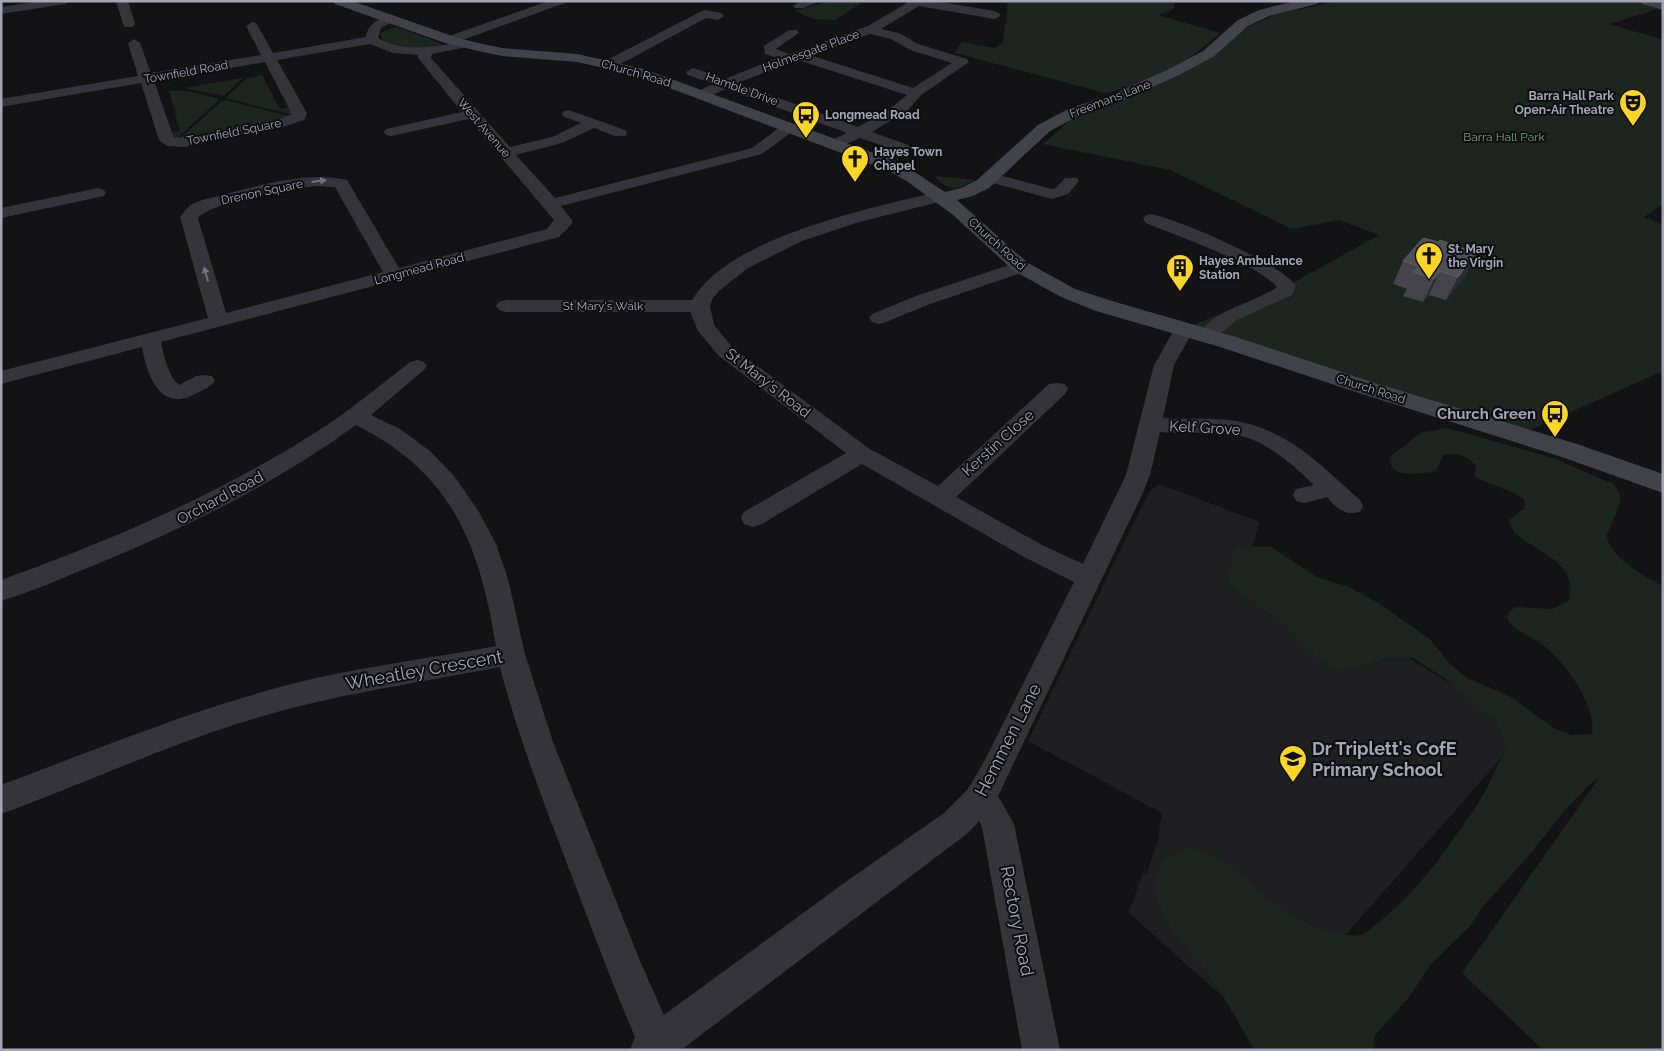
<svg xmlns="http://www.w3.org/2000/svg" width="1664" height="1051" font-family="Raleway,sans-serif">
<rect width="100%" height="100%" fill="#131315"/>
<!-- built -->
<path fill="#1f1f22" d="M1159 484 1260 522 1248 559 1526 730 1261 1031 1129 913 1143 872 1147 874 1157 843 1162 813 1028 741 1150 490Z"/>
<!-- green -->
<path fill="#1d251f" d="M848 1H864L835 20 813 19 795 11 826 2 842 3Z
M1008 1H1174V9L1158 15 1220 33C1188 63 1148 85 1105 93L955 53 961 42 995 48 1003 42Z
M1338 1H1636L1658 9 1610 24 1663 40V204L1644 217 1663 225V371L1519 435 1184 329 1287 286 1379 235 1339 220 1292 229 1170 170 1043 144 1079 113 1130 96 1241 30 1274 15Z
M396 27 438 42 442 45C423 51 400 48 383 41L380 33Z
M262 75 280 109 291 107 294 115 225 98 247 78Z
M243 78 224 96 184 88Z
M169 91H188L220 99 175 140 171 133 180 131Z
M226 100 292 117 281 121 279 118 187 136 188 139 178 140 222 101Z
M935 176 974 180C957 189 948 193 935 176Z
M1447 428 1553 458 1613 484C1627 497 1617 510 1611 525 1610 529 1607 531 1607 536 1607 555 1647 579 1663 586V1050H1543L1462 973 1599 778 1589 785 1565 810 1530 854 1482 908 1470 926 1431 964 1410 996 1375 1035 1373 1050H1255C1241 1029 1230 1006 1216 985 1195 954 1137 907 1161 865 1166 856 1176 850 1186 849 1222 846 1256 892 1283 910 1300 922 1318 930 1338 933 1347 935 1356 938 1364 933 1369 931 1374 926 1379 922 1421 889 1453 841 1482 797 1491 783 1494 767 1505 754L1503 737 1495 720 1447 680 1413 658 1390 657 1349 670H1337L1318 658 1282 621 1246 598 1230 584 1227 575 1235 550 1239 546 1271 547 1317 577 1349 587 1378 603 1430 639 1449 663 1467 678 1511 697 1555 729 1572 735 1592 734C1597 706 1565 662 1544 646 1531 636 1515 632 1507 619L1508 612 1516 607 1552 609 1569 601C1581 552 1512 549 1509 520L1524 509 1525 500C1511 489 1491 486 1475 477L1476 466C1466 455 1458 453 1443 455 1441 459 1439 466 1436 470 1433 473 1428 472 1424 473 1410 474 1394 477 1389 460L1391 456 1420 433Z"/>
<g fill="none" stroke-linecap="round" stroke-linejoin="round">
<!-- street -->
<path fill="#34343a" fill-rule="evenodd" d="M41 1H71L65 4 1 14V7Z
M116 1H128L135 24 133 27H125L123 24Z
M549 1H567L565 3 457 42 463 40 469 44 467 47 432 54 431 58 510 147 552 137 581 123 564 117 562 114 564 111 569 110 625 130 627 133 625 136H615L594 128 562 143 516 155 555 198 752 148 780 127 790 124 795 125 797 128 762 154 561 206 572 220V224L559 237 161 342C165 358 167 374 179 385L196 376 204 375 212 376 215 381C210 388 202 390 195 394 160 413 147 375 142 347L1 384V371L208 318 180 217 190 205 202 200C245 190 303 169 347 180L399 268 547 229 554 220 469 119 391 136 386 135 384 132 386 129 462 112 418 58V55L393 53 370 44 277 60 307 113 304 120 286 126 184 147 167 146 159 140 141 83 1 107V99L138 76 128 43 134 39 140 43 151 73 261 55 246 26 252 22 256 23 273 53 366 37C368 23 379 19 392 15L398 19 381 28 378 38C400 51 425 48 449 44L444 40 446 37ZM265 62 292 114 282 118 184 137 174 138 154 81ZM316 186 335 187 383 272 226 313 198 218C212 201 292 189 316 186Z
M802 1H821L803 8H795L793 6Z
M906 1H934L995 11 1001 15 995 19 919 6 881 29 899 33 918 44 967 59 969 62 921 95 909 109 872 132 908 145 911 148 908 151H898L860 138 840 147H830L827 144 830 141 847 133 726 89 708 97H698L696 94 698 91 713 84 688 75 686 72 693 68 725 79 777 58 765 54 764 46 789 30H797L799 33 776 49 790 54 868 26 907 3ZM870 34 891 39 910 50 952 63 913 88 810 55ZM798 60 907 95 888 110 858 127 737 83Z
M704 10 722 13 724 16 718 20 706 18 615 67 610 68 603 64 605 61Z
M991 173 1052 189 1056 188 1065 178H1077L1079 181 1068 194 1052 199 985 181 983 178 985 175Z
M98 188 104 190 106 193 104 196 1 218V208Z
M941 191 947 192 949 196 947 200 859 222 802 241 748 268 719 291 713 298 710 306 714 325 733 348 870 449 938 486 1049 384 1057 383 1065 384 1068 389 1065 394 956 497 1044 546 1083 564 1126 475 1154 365 1177 325 1184 323 1191 325 1194 329 1174 365 1163 418C1187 420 1212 417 1236 421 1288 430 1322 466 1360 500L1363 506 1360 512C1344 516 1337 508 1327 497L1305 503 1296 501 1293 495 1296 489 1314 485C1292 464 1267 441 1237 435 1212 431 1185 434 1160 432L1150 475 1141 497 998 796 1014 824 1060 1050H1022L982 827 979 821 968 833 681 1050H630L635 1037C613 986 594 934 574 882 547 811 519 741 500 667 418 683 336 694 256 718 169 744 86 783 1 814V785C97 749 192 710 291 684 358 667 427 659 496 646 479 544 453 474 356 425 276 483 188 527 97 564 65 577 34 591 1 601V580C109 541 215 496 313 434 347 413 378 387 410 362L417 360 424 362 427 366 424 370 371 415 400 429 430 451 455 477 479 512 496 544 508 579 525 654 553 742 640 961 664 1015 844 883 944 813 968 789 985 760 1074 582 1026 558 862 464 762 524 753 527 744 524 741 518 744 512 846 453 719 356 698 331 690 312H506L499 310 496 306 499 302 506 300H692C730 236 872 208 941 191Z
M1152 214C1181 221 1281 263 1296 286L1292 295 1237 320 1214 339 1207 341 1200 339 1197 335C1216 308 1252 304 1277 287 1254 262 1179 237 1146 223L1143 219 1146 215Z
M1021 261 1027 263 1030 267 1027 271 930 304 886 322 879 324 872 322 869 318 872 314 916 296Z"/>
<!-- secondary -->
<path fill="#41424a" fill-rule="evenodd" d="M333 1H352L455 37 478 43 502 48 577 54 644 69 901 163 945 192 961 188 977 180 1038 125 1070 108 1109 96 1167 70 1203 51 1238 20 1259 10 1296 1H1319L1317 4 1269 16 1248 26 1213 57 1177 76 1119 102 1082 114 1050 131 989 188 973 196 957 200 1028 263 1075 289 1112 301 1236 337 1375 383 1577 444 1663 474V493L1559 456 1359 393 1220 347 1096 311 1061 297 1014 271 953 215 908 182 889 171 635 75 577 62 502 56 478 51 445 43 335 4Z
M1640 1 1663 2V10L1642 4Z"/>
</g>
<!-- wall -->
<path fill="#44444a" d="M1476 253 1465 276 1446 300 1429 295 1423 302 1403 296 1407 289 1393 284 1403 261Z"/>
<!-- shaded-wall -->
<path fill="#2c2c30" d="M1476 253 1465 276 1446 300 1458 277Z
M1440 271 1429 295 1423 302 1434 279Z"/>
<!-- building -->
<path fill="#4f4f56" stroke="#5c5c65" d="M1423 238 1438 242 1440 240 1476 253 1458 277 1440 271 1434 279 1414 272 1419 266 1403 261Z"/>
<!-- one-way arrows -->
<defs><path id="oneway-solid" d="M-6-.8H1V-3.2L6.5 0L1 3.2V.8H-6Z" transform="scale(1.25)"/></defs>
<g fill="#72737e">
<use href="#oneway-solid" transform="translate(319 181) rotate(-7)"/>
<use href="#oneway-solid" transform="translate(206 274) rotate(-106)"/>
</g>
<!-- icons -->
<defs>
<symbol id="theatre-pin" viewBox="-11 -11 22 30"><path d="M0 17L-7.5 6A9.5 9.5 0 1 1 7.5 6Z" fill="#fbd624" stroke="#0e0e10"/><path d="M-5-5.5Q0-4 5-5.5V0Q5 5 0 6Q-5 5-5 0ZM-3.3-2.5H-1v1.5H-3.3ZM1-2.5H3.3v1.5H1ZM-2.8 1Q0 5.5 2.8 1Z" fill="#111"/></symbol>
<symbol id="bus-pin" viewBox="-11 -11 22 30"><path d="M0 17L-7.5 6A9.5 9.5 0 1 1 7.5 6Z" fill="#fbd624" stroke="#0e0e10"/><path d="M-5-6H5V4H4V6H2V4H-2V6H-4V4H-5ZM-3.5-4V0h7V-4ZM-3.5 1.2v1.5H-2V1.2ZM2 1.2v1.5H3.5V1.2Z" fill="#111"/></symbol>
<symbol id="church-pin" viewBox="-11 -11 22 30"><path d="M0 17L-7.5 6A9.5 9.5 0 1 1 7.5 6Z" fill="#fbd624" stroke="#0e0e10"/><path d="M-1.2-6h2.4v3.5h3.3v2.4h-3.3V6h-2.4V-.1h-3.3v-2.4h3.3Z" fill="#111"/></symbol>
<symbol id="building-pin" viewBox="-11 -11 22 30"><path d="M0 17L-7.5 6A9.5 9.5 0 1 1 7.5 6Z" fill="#fbd624" stroke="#0e0e10"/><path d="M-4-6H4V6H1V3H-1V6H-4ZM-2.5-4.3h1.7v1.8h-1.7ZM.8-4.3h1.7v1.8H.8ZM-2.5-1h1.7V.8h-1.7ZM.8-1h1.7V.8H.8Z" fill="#111"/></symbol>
<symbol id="school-pin" viewBox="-11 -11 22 30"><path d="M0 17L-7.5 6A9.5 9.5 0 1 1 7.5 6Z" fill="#fbd624" stroke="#0e0e10"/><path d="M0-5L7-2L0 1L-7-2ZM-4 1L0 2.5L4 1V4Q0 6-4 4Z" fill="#111"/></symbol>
</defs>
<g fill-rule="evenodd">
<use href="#theatre-pin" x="1617" y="87" width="32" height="43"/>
<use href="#bus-pin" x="790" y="99" width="32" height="43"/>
<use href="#church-pin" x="839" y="143" width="32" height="43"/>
<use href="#church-pin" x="1413" y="240" width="32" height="43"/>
<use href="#building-pin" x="1164" y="252" width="32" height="43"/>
<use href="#bus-pin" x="1539" y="398" width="32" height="43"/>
<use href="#school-pin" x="1277" y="743" width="32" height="43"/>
</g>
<g text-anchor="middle" stroke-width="4" stroke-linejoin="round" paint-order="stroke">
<!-- far-street labels -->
<g font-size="12" fill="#a4a6b6" stroke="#0e0e10">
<text transform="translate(811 51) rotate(-20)" y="4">Holmesgate Place</text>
<text transform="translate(186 72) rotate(-10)" y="4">Townfield Road</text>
<text transform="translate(636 73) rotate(16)" y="4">Church Road</text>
<text transform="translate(742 89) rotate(20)" y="4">Hamble Drive</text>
<text transform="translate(1110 99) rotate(-21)" y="4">Freemans Lane</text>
<text transform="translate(484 128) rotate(49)" y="4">West Avenue</text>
<text transform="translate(234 132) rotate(-11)" y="4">Townfield Square</text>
<text transform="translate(262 192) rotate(-12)" y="4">Drenon Square</text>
<text transform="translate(997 244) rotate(42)" y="4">Church Road</text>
<text transform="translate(419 269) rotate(-15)" y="4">Longmead Road</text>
<text x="603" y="310">St Mary's Walk</text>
<text transform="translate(1371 389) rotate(18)" y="4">Church Road</text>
</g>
<!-- far-poi labels -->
<g font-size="12" font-weight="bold" fill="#a4a6b6" stroke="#0e0e10" text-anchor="start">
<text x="1614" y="100" text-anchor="end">Barra Hall Park<tspan x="1614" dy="14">Open-Air Theatre</tspan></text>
<text x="825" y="119">Longmead Road</text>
<text x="874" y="156">Hayes Town<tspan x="874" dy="14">Chapel</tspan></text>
<text x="1448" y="253">St. Mary<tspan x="1448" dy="14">the Virgin</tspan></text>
<text x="1199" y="265">Hayes Ambulance<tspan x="1199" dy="14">Station</tspan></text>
</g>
<!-- far-park labels -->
<g font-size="12" fill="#79a282" stroke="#0e0e10">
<text x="1504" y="141">Barra Hall Park</text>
</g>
<!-- street labels -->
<g font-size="15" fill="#a4a6b6" stroke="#0e0e10">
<text transform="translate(768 383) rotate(38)" y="5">St Mary's Road</text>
<text transform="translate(1205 428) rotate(3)" y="5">Kelf Grove</text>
<text transform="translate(998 443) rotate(-42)" y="5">Kerstin Close</text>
<text transform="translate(220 498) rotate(-28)" y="5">Orchard Road</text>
</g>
<!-- poi labels -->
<g font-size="15" font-weight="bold" fill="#a4a6b6" stroke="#0e0e10" text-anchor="end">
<text x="1536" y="419">Church Green</text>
</g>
<!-- near-street labels -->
<g font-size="18" fill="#a4a6b6" stroke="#0e0e10">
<text transform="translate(424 670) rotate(-10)" y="6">Wheatley Crescent</text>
<text transform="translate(1008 740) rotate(-63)" y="6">Hemmen Lane</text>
<text transform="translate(1017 921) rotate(79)" y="6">Rectory Road</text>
</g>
<!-- near-poi labels -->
<g font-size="18" font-weight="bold" fill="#a4a6b6" stroke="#0e0e10" text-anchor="start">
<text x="1312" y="755">Dr Triplett's CofE<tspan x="1312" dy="21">Primary School</tspan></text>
</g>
</g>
<!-- border -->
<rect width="1664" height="1051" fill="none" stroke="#a4a6b6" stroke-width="5"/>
</svg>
